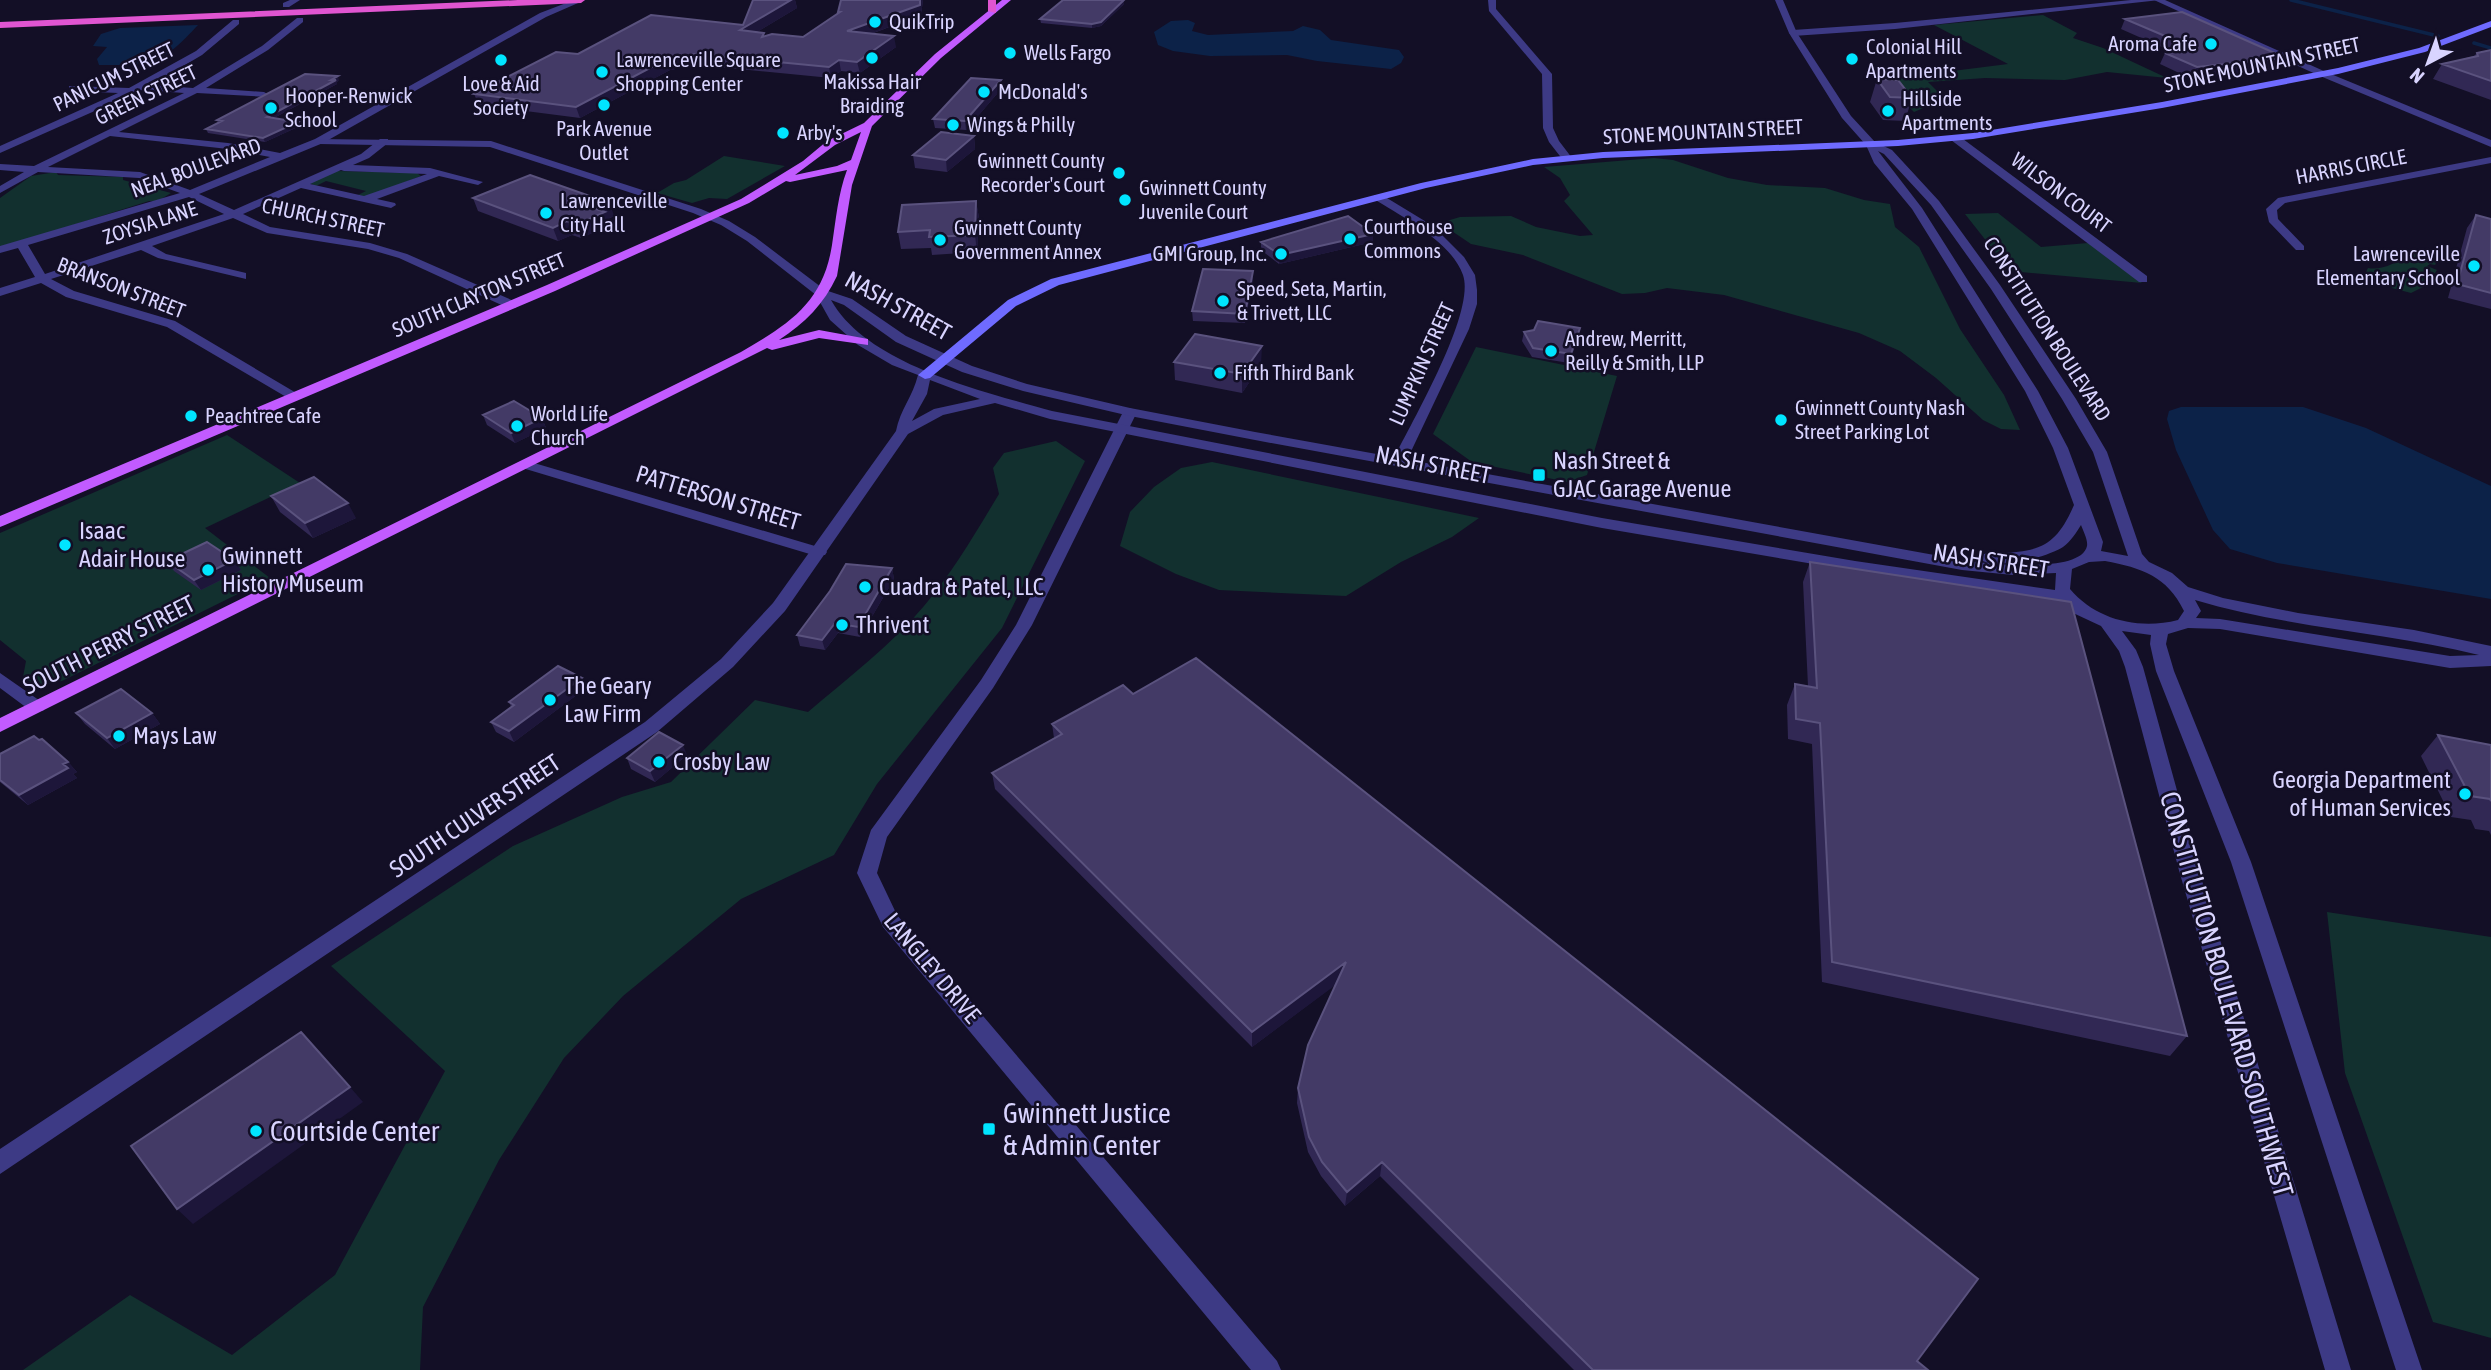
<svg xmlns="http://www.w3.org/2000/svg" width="2491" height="1370" font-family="'Asap Condensed',sans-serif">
<rect width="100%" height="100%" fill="#130f26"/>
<!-- green -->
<path fill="#12302f" d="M2043 15 2077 33 2073 38 2103 48 2167 78 2107 72 2065 80 1985 78 1928 82 1945 99 1914 112 1881 80 2008 64 1934 25Z
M724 156 785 166 727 199 709 198 692 203 657 193 674 183 686 180Z
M1654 158 1673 160 1728 178 1767 185 1825 188 1864 200 1890 204 1895 227 1919 247 1960 329 2004 395 2020 430 2001 429 1983 420 1936 378 1900 351 1859 333 1724 295 1667 288 1645 293 1622 294 1523 255 1471 244 1440 223 1460 217 1511 216 1536 227 1580 236 1593 235 1564 201 1570 195 1560 178 1544 167Z
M337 171 417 173 421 176 367 197 358 195 366 191 326 181 316 186 309 183Z
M56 172 58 175 123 177V180L171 193 158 201H149L0 248V198L31 176Z
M1998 213 2041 247 2088 243 2142 283 2010 271 1965 214Z
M2414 250 2440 257 2435 265 2430 264 2427 266 2437 270 2427 285 2411 293 2392 288 2390 283 2370 278 2365 274 2368 268C2384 271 2402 260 2414 250Z
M1476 347 1617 376 1587 475 1567 482 1472 462 1433 434Z
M227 435 300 483 205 528 270 578 62 681 41 685 25 680 23 677 26 661 0 640V533Z
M1056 441 1085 461 1002 628 877 784 834 855 741 899 623 996 564 1058 499 1160 423 1307 420 1370H23L130 1295 232 1355 335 1275 445 1071 331 966 513 846 622 797 671 782 755 700 808 712C848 678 890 646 924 606 953 572 976 532 999 494L993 468 1004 453Z
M1212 462 1479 518 1452 537 1401 562 1346 596 1219 590 1176 574 1120 546 1130 512 1154 487 1181 468Z
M2327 912 2491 937V1338L2433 1322 2345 1073Z"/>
<!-- water -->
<path fill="#0c2248" d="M1188 20 1195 23 1192 31 1208 35 1293 31 1303 26 1320 30 1331 40 1399 50 1404 57 1401 63 1391 69 1317 61 1287 55 1210 56 1173 51 1158 45 1154 32 1171 21Z
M198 25C160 66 153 65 99 65L97 59 107 47 93 46 101 34 120 28Z
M2181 407H2303L2366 428 2491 486V599L2277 563 2230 549 2213 530 2176 450 2167 419 2169 411Z"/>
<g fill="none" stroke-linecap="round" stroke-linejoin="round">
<!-- stream -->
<path stroke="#0c2248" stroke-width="3.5" d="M2291 0 2438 36
M2474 43 2491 48"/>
<!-- minor -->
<path fill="#3d3a85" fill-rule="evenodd" d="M290 0H300L289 7H283V3Z
M574 0H585L546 17 323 143 199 194 234 210 361 154 380 139H388V143L369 158 353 165 430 168 483 182 478 185 439 176 377 199 395 203 396 205 391 208 301 188 243 214 270 227 370 243 407 254 516 302V308H508L399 258 368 249 267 233 233 218 152 246 166 254 246 273V279L158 258 141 250 51 279 74 291 175 321 298 394V400L293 401 167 327 66 297 41 283 0 296V288L35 277 18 248 0 253V246L180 193 139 178 38 172 0 193V186L24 172 0 170V164L34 166 184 93 142 90 0 153V146L118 93 72 91 69 90V86L129 88 196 51 233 20H239V24L202 55 151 85 193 88 262 46 297 18H303V22L268 50 206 88 264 92 269 95 267 97 197 93 119 132 228 143 280 153 315 139 540 13ZM110 136 228 149 270 157 190 190 140 172 48 167ZM341 170 344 171 427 174 364 196 310 184ZM189 197 224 214 45 274 28 245Z
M1488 0H1496V9L1552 74 1553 128 1559 141 1572 158 1571 160H1563L1549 142 1543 128 1542 74 1489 11Z
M2131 0H2160L1895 29 1793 36 1789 33 1793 30 1895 23Z
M1951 136H1959L2147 276V282H2139L1951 140Z
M2491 157V163L2285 203 2277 210 2278 219 2304 246V250H2296L2269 222 2266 209 2278 198Z
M1374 195H1382L1433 226 1464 257 1475 275 1477 290V304L1469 329 1406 462 1399 466 1392 462C1411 423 1476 313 1463 275 1451 241 1402 217 1374 199Z
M1130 408 1137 412 1032 625 993 688 887 837 877 873 897 915 1277 1361 1281 1370H1251L883 927 857 873 871 830 981 680 1016 625 1123 412Z
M524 460 825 549 827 552 825 555H813L519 467 517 464Z
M0 673 43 703 46 707 43 711H31L0 688Z"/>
<!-- tertiary -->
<path fill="#3d3a85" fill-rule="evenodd" d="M1775 0H1783L1797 33 1851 116 1875 142 1892 150 1939 201 2000 285 2076 399 2107 452 2142 554 2149 562 2172 573 2188 587 2223 598 2298 613 2414 630 2491 646V666L2450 668 2220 629 2188 628 2168 634 2166 644 2174 671 2251 862 2422 1370H2396L2231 862 2156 671 2150 644 2151 635 2122 631 2136 650 2143 667 2200 874 2351 1370H2325L2180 874 2125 667 2119 651 2101 626 2071 612 2066 605 2047 599 1855 571 1602 528 1050 419 995 403 943 415 908 434 785 611 733 667 657 732 0 1174V1149L645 722 721 659 773 603 896 431C900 410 913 396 918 375L892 365 858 345 830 320 816 295 747 241 721 225 693 213 490 147 319 144 315 143V139L491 141 701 209 729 221 755 237 825 290 852 299 906 336 972 366 1027 384 1130 408 1255 432 1962 560C1983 563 2081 575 2087 546 2088 539 2083 531 2081 525 2076 533 2071 541 2063 547 2048 557 1992 572 1978 558 1984 552 1990 553 1999 553 2042 552 2057 544 2074 505L2053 448 2025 391 1912 209 1874 163 1866 145 1842 118 1789 33ZM1878 151 1884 154 1931 205 1991 289 2062 399 2093 452 2128 556 2101 551 2103 542 2068 448 2038 391 1922 208ZM831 300 844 305 896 342 962 372 1023 391 1130 416 1255 440 1962 570 2013 575 2056 573 2055 590 1855 561 1602 518 1052 411C985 392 867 365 831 300ZM930 380 980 399 934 409 912 421 927 394ZM2105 561C2142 568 2167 576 2184 611L2178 620C2139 630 2096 620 2070 589L2072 569 2089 562ZM2195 600C2288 628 2386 632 2479 655L2450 656 2220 619 2196 618 2201 611Z
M2154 0H2165L2326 72 2491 140V147L2320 76Z"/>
<!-- secondary -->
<path fill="#6f6bff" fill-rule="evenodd" d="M2491 21V27L2425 52 2338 74 2162 108 1973 139 1898 146 1603 158 1533 165 1426 188 1059 285 1016 306 930 378 925 379 918 375 1008 300 1051 279 1421 183 1533 159 1603 152 1898 140 1973 133 2162 102 2338 68 2419 48Z"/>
<!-- primary -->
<path fill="#c25bff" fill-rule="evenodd" d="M1002 0H1011L941 58 872 126 852 185 837 276C824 304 805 323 779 340L819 330 868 339V345L819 338 772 350 767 348 0 732V718L741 352C789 324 823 303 832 245 836 219 838 194 847 170L790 182 786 181 749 203 555 291 5 525 0 527V516L547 285 741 199 803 161 827 141 864 123 935 54ZM861 132 851 160 837 166 795 175 835 145Z"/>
<!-- trunk -->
<path fill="#e055d1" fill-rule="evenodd" d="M518 0H585L581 3 0 28V22Z
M988 0H996V13L988 11Z"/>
</g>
<!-- wall -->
<path fill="#312854" d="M753 0H795L797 8 757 32 764 33V36L803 37 838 14 841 0H923L921 15 871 34 896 47 860 73 841 71 831 78 699 65 670 70 580 118 479 105 474 94 578 54 743 25Z
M1124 4 1101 26 1092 28 1041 23 1040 19Z
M2125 19 2277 55V69L2192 79 2160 64 2165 53 2173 52 2121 29Z
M2491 50V100L2433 79 2442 64 2474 56 2477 53Z
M1877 79 1912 98 1905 121 1883 120 1870 102Z
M339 80 337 82V84L274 118 298 122 300 126 265 142 208 133 206 129 218 123 217 120Z
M1001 80 1002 88 966 130 935 128 933 119Z
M974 136 975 149 947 172 915 168 913 155Z
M473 198 614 216 608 219 610 225 581 238 572 235 558 241 478 211Z
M976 201 979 218 977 252 932 255 931 248 901 249 898 232Z
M2476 215 2491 219V309L2448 298 2467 228Z
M1261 242H1373L1279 264 1261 250Z
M1253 280 1245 323 1193 321 1192 311Z
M1580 328 1578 338 1569 363 1532 357 1522 341 1524 332Z
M1174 362 1261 365 1242 393 1175 380Z
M483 415 542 418 546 428 515 443 487 425Z
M271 496 356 518 313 538 280 512Z
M234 560 241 570 201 590 174 571 167 561Z
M1810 562 2187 1036 2170 1056 1822 982 1812 744 1788 739 1787 705 1795 684 1808 686 1803 582Z
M892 568 894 579 860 637 838 633 825 650 800 646 797 635Z
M582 678 586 688 514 742 496 732 491 722 511 707 509 702Z
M76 713H152L160 724 115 749 85 724Z
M1052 724 1917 1361 1928 1370H1574L1380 1176 1345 1206 1321 1176 1308 1152 1297 1103 1298 1088 1336 984 1252 1047 995 789 992 773 1054 738Z
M2438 735 2491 745V835L2489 831 2475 829 2471 820 2451 817 2421 756Z
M0 754 68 762 77 772 73 774 77 778 28 805 0 782Z
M687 755 655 782 631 769 627 758Z"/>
<!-- shaded-wall -->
<path fill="#1d163a" d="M791 0H795L797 8 742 41 740 30Z
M920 0H923L921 15 849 42 847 31Z
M1124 0V4L1101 26 1092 28V24Z
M894 36 896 47 860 73 857 62Z
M696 54 699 65 670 70 580 118 576 107 667 59Z
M2277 54 2275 59 2283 58 2277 69 2192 79 2197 67Z
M839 60 841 71 831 78 829 67Z
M338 76 339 80 337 82V84L268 121 267 117Z
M1001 80 1002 88 966 130 965 121Z
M298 122 300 126 265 142 263 138Z
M974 136 975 149 947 172 946 160Z
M976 201 979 218 977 252 975 235Z
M610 203 614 216 608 219 610 225 581 238 576 225 596 209Z
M567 221 572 235 558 241 553 228Z
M1373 234V242L1279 264 1280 255Z
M1253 271V280L1245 323V314Z
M1580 328 1578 338 1569 363 1571 354Z
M1262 346 1261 365 1242 393V374Z
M542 418 546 428 515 443 511 433Z
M348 503 356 518 313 538 305 523Z
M234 560 241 570 201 590 194 580Z
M892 568 894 579 860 637 858 627Z
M835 623 838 633 825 650 822 640Z
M582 678 586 688 514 742 509 731Z
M152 713 160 724 115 749 107 738Z
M683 745 687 755 655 782 650 771Z
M68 762 77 772 73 774 77 778 28 805 19 795Z
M1346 962 1345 978 1252 1047V1032Z
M350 1087 363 1102 193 1224 177 1209Z
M1382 1162 1380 1176 1345 1206 1347 1192Z"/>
<!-- building -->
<path fill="#433a66" stroke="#5a527e" stroke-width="2" d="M753 0H791L740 30 764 33 762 37 772 34 803 37 840 12H838L841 0H920V5L847 31 894 36 857 62 839 60 829 67 696 54 667 59 576 107 474 94 556 52 578 54 651 15 743 25Z
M1063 0H1124L1101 22 1092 24 1040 19Z
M2182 12 2277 54H2274L2283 58 2197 67 2165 53 2198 50 2125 19Z
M2491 50V81L2442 64 2478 56 2477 53Z
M305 74 338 76 331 80H336L267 117 298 122 263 138 206 129 222 121 217 120Z
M971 78 1001 80 965 121 933 119Z
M1877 79 1898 80 1912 98 1890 97Z
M941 132 974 136 946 160 913 155Z
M530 175 610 203 596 209 605 212 576 225 567 221 553 228 473 198Z
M976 201 975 235 929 237 930 230 898 232 902 205Z
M2476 215 2491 219V293L2457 284Z
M1348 216 1373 234 1280 255 1261 242Z
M1203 269 1253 271 1245 314 1192 311Z
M1538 321 1580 328 1571 354 1533 348 1524 332 1534 330Z
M1195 334 1262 346 1242 374 1174 362Z
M514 401 542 418 511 433 483 415Z
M314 477 348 503 305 523 271 496Z
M207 542 234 560 194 580 167 561Z
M1810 562 2071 602 2187 1036 1832 962 1820 723 1796 719 1795 684 1817 688Z
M846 564 892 568 858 627 835 623 822 640 797 635 830 591Z
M1196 658 1978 1279 1917 1361 1928 1370H1593L1382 1162 1347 1192 1322 1162 1309 1137 1298 1088 1308 1045 1346 962 1252 1032 992 773 1062 734 1052 724 1123 685 1133 694Z
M558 666 582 678 509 731 491 722 514 705 509 702Z
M121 689 152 713 107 738 76 713Z
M659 732 683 745 650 771 627 758Z
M2438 735 2491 745V801L2490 799 2470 796Z
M34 736 39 740 42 739 68 762 63 764 68 768 19 795 0 780V754Z
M301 1032 350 1087 177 1209 131 1146Z"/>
<!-- markers -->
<g fill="#00e5ff" stroke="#130f26" stroke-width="2.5">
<circle cx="875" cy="22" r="7"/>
<circle cx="2211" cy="44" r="7"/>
<circle cx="1010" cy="53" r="7"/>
<circle cx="872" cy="58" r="7"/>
<circle cx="1852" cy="59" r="7"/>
<circle cx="501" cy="60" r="7"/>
<circle cx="602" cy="72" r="7"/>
<circle cx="984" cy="92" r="7"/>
<circle cx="604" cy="105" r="7"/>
<circle cx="271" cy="108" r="7"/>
<circle cx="1888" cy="111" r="7"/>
<circle cx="953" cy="125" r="7"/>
<circle cx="783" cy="133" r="7"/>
<circle cx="1119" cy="173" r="7"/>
<circle cx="1125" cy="200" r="7"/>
<circle cx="546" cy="213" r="7"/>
<circle cx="1350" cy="239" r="7"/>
<circle cx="940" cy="240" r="7"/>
<circle cx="1281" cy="254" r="7"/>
<circle cx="2474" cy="266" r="7"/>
<circle cx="1223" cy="301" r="7"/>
<circle cx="1551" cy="351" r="7"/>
<circle cx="1220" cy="373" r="7"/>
<circle cx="191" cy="416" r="7"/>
<circle cx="1781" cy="420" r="7"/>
<circle cx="517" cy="426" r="7"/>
<rect x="1532" y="468" width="14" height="14" rx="3.5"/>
<circle cx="65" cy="545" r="7"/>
<circle cx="208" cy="570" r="7"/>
<circle cx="865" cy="587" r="7"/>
<circle cx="842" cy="625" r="7"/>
<circle cx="550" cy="700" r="7"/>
<circle cx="119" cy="736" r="7"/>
<circle cx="659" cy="762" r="7"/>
<circle cx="2465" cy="794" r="7"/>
<rect x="982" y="1122" width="14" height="14" rx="3.5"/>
<circle cx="256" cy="1131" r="7"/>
</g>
<g text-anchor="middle" stroke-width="5" stroke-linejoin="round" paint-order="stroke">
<!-- far-poi labels -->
<g font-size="21" fill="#d9d4ff" stroke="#130f26" text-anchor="start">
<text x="889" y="29">QuikTrip</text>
<text x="2197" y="51" text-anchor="end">Aroma Cafe</text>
<text x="1866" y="54">Colonial Hill<tspan x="1866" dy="24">Apartments</tspan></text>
<text x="1024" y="60">Wells Fargo</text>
<text x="616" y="67">Lawrenceville Square<tspan x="616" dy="24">Shopping Center</tspan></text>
<text x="872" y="89" text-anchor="middle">Makissa Hair<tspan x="872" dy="24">Braiding</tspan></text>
<text x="501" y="91" text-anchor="middle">Love &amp; Aid<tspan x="501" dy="24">Society</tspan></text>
<text x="998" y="99">McDonald's</text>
<text x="285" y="103">Hooper-Renwick<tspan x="285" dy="24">School</tspan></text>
<text x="1902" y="106">Hillside<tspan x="1902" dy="24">Apartments</tspan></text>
<text x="967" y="132">Wings &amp; Philly</text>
<text x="604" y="136" text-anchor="middle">Park Avenue<tspan x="604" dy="24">Outlet</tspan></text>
<text x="797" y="140">Arby's</text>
<text x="1105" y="168" text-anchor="end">Gwinnett County<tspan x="1105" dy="24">Recorder's Court</tspan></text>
<text x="1139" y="195">Gwinnett County<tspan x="1139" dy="24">Juvenile Court</tspan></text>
<text x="560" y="208">Lawrenceville<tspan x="560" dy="24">City Hall</tspan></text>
<text x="1364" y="234">Courthouse<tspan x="1364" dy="24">Commons</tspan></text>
<text x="954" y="235">Gwinnett County<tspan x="954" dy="24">Government Annex</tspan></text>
<text x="1267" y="261" text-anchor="end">GMI Group, Inc.</text>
<text x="2460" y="261" text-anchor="end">Lawrenceville<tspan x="2460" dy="24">Elementary School</tspan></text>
<text x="1237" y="296">Speed, Seta, Martin,<tspan x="1237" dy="24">&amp; Trivett, LLC</tspan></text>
<text x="1565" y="346">Andrew, Merritt,<tspan x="1565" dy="24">Reilly &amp; Smith, LLP</tspan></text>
<text x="1234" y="380">Fifth Third Bank</text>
<text x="1795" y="415">Gwinnett County Nash<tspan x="1795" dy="24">Street Parking Lot</tspan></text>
<text x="531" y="421">World Life<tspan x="531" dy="24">Church</tspan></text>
<text x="205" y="423">Peachtree Cafe</text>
</g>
<!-- far-street labels -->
<g font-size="21" fill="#d9d4ff" stroke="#130f26">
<text transform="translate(2262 65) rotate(-12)" y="7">STONE MOUNTAIN STREET</text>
<text transform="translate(114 77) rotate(-26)" y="7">PANICUM STREET</text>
<text transform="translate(146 95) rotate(-26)" y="7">GREEN STREET</text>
<text transform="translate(1703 132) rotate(-3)" y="7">STONE MOUNTAIN STREET</text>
<text transform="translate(2351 167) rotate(-11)" y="7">HARRIS CIRCLE</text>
<text transform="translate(196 168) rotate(-20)" y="7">NEAL BOULEVARD</text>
<text transform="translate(2061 193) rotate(37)" y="7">WILSON COURT</text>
<text transform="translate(323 218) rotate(12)" y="7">CHURCH STREET</text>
<text transform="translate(150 223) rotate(-18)" y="7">ZOYSIA LANE</text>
<text transform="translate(121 288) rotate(21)" y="7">BRANSON STREET</text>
<text transform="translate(479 295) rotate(-23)" y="7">SOUTH CLAYTON STREET</text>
<text transform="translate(2047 329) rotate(57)" y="7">CONSTITUTION BOULEVARD</text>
<text transform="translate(1422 364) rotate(-66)" y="7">LUMPKIN STREET</text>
</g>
<!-- street labels -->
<g font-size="24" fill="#d9d4ff" stroke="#130f26">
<text transform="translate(898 306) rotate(29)" y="8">NASH STREET</text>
<text transform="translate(1433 465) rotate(11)" y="8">NASH STREET</text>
<text transform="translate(718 498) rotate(17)" y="8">PATTERSON STREET</text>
<text transform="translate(1991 561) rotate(9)" y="8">NASH STREET</text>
<text transform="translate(109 645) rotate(-27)" y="8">SOUTH PERRY STREET</text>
<text transform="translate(475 816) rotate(-34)" y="8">SOUTH CULVER STREET</text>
<text transform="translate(932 968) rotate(50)" y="8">LANGLEY DRIVE</text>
</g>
<!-- poi labels -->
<g font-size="24" fill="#d9d4ff" stroke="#130f26" text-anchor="start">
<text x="1553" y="469">Nash Street &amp;<tspan x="1553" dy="28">GJAC Garage Avenue</tspan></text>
<text x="79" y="539">Isaac<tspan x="79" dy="28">Adair House</tspan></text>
<text x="222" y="564">Gwinnett<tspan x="222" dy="28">History Museum</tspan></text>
<text x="879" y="595">Cuadra &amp; Patel, LLC</text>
<text x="856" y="633">Thrivent</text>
<text x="564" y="694">The Geary<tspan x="564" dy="28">Law Firm</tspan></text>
<text x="133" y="744">Mays Law</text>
<text x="673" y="770">Crosby Law</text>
<text x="2451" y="788" text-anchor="end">Georgia Department<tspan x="2451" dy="28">of Human Services</tspan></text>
</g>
<!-- near-street labels -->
<g font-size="28" fill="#d9d4ff" stroke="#130f26">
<text transform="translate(2227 994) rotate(74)" y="10">CONSTITUTION BOULEVARD SOUTHWEST</text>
</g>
<!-- near-poi labels -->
<g font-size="28" fill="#d9d4ff" stroke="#130f26" text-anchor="start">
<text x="1003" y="1123">Gwinnett Justice<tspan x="1003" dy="32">&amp; Admin Center</tspan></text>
<text x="270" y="1141">Courtside Center</text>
</g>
</g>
<!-- north arrow -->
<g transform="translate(2428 63) rotate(221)" stroke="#130f26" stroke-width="5" paint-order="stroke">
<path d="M0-5L12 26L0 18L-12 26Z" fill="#d9d4ff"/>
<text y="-10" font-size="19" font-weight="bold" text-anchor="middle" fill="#d9d4ff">N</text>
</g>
</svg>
